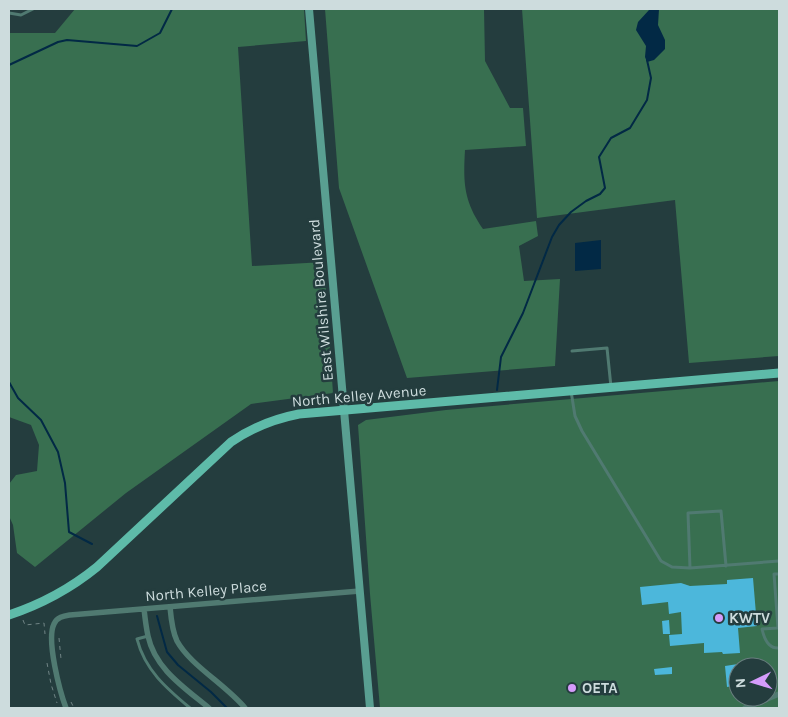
<svg xmlns="http://www.w3.org/2000/svg" width="788" height="717" font-family="Karla,sans-serif">
<rect width="100%" height="100%" fill="#243d3e"/>
<!-- green -->
<path fill="#386f50" fill-rule="evenodd" d="M75 9H304L306 41 238 47 252 266 324 262 333 393 251 404 126 493 35 567 17 553 13 525 9 516V484L16 475 37 471 39 445 31 425 9 417V33H55Z
M325 9H484L485 61 510 108H523L526 146 465 150C463 184 464 201 483 229L536 221 538 236 519 246 524 281 560 279 555 366 407 378 339 188Z
M522 9H779V356L689 363 675 200 537 218Z
M779 381V708H380L370 594 358 425 366 420 446 410ZM738 667H768V697H738Z"/>
<!-- water -->
<path fill="#022945" d="M659 9 658 25 665 40V49L654 60 647 62 645 57 646 46 636 30 638 22 649 10Z
M601 240V269L575 271V243Z"/>
<g fill="none" stroke-linecap="round" stroke-linejoin="round">
<!-- stream -->
<path stroke="#022945" stroke-width="2" d="M9 65 58 42 67 40 137 46 160 33 172 9
M9 382 18 398 41 420 58 452 65 483 69 532 92 544
M497 390 501 357 523 313 552 237 559 225 571 212 586 201 600 194 605 188 599 157 611 138 630 128 647 100 651 78 647 60
M157 616 167 652 178 665 211 692 227 708"/>
</g>
<!-- building -->
<path fill="#4cb7db" d="M753 578 757 626 738 628 740 653 723 654 722 652 704 653V643L670 646 669 635 682 634 681 612 669 614 668 602 642 605 640 587 681 583 690 586 727 584V580Z
M669 620 670 634H663L662 621Z
M738 664V685L727 687 725 666Z
M672 667V674L655 675 654 669Z"/>
<g fill="none" stroke-linecap="round" stroke-linejoin="round">
<!-- path -->
<path stroke="#708485" stroke-width="1" stroke-dasharray="4 4" stroke-linecap="butt" d="M23 620 25 625 44 623 45 634
M59 638 61 659
M47 663 51 684 57 703
M71 702 74 708"/>
<!-- lane -->
<path stroke="#507a71" stroke-width="3" d="M9 13 21 15 33 9
M572 351 607 348 611 387
M571 391 575 416 582 431 661 561 672 567 690 568 779 561
M690 568 688 513 721 511 726 566
M779 574H774L778 628 762 629C764 638 768 649 779 648
M148 636 137 639C145 670 166 688 190 708"/>
<!-- street -->
<path stroke="#507a71" stroke-width="5.5" d="M170 607C171 618 172 631 177 641 190 665 226 685 245 708
M144 609C145 618 146 627 148 636 155 669 185 688 209 708
M66 708C60 692 46 640 54 624 57 617 64 616 70 615L360 591
M745 708 779 694"/>
<!-- secondary -->
<path stroke="#599f91" stroke-width="8" d="M309 9 370 708"/>
<!-- primary -->
<path stroke="#5ebba9" stroke-width="9" d="M9 615C42 604 70 589 97 567L231 442C253 427 273 419 299 414L779 373"/>
</g>
<!-- markers -->
<g fill="#d59cfb" stroke="#243d3e" stroke-width="2">
<circle cx="719" cy="618" r="5"/>
<circle cx="572" cy="688" r="5"/>
</g>
<g text-anchor="middle" stroke-width="5" stroke-linejoin="round" paint-order="stroke">
<!-- street labels -->
<g font-size="15" fill="#cddcdd" stroke="#243d3e">
<text transform="translate(321 300) rotate(-95)" y="5">East Wilshire Boulevard</text>
<text transform="translate(359 396) rotate(-5)" y="5">North Kelley Avenue</text>
<text transform="translate(206 591) rotate(-5)" y="5">North Kelley Place</text>
</g>
<!-- poi labels -->
<g font-size="15" font-weight="bold" fill="#cddcdd" stroke="#243d3e" text-anchor="start">
<text x="729" y="623">KWTV</text>
<text x="582" y="693">OETA</text>
</g>
</g>
<!-- border -->
<rect width="788" height="717" fill="none" stroke="#cddcdd" stroke-width="20"/>
<!-- north arrow -->
<g transform="translate(753 682) rotate(265)"><circle r="24" fill="#243d3e" stroke="#687d7e"/>
<path d="M0-4L9 19L0 12L-9 19Z" fill="#d59cfb"/>
<text y="-8" font-size="14" font-weight="bold" text-anchor="middle" fill="#cddcdd">N</text>
</g>
</svg>
